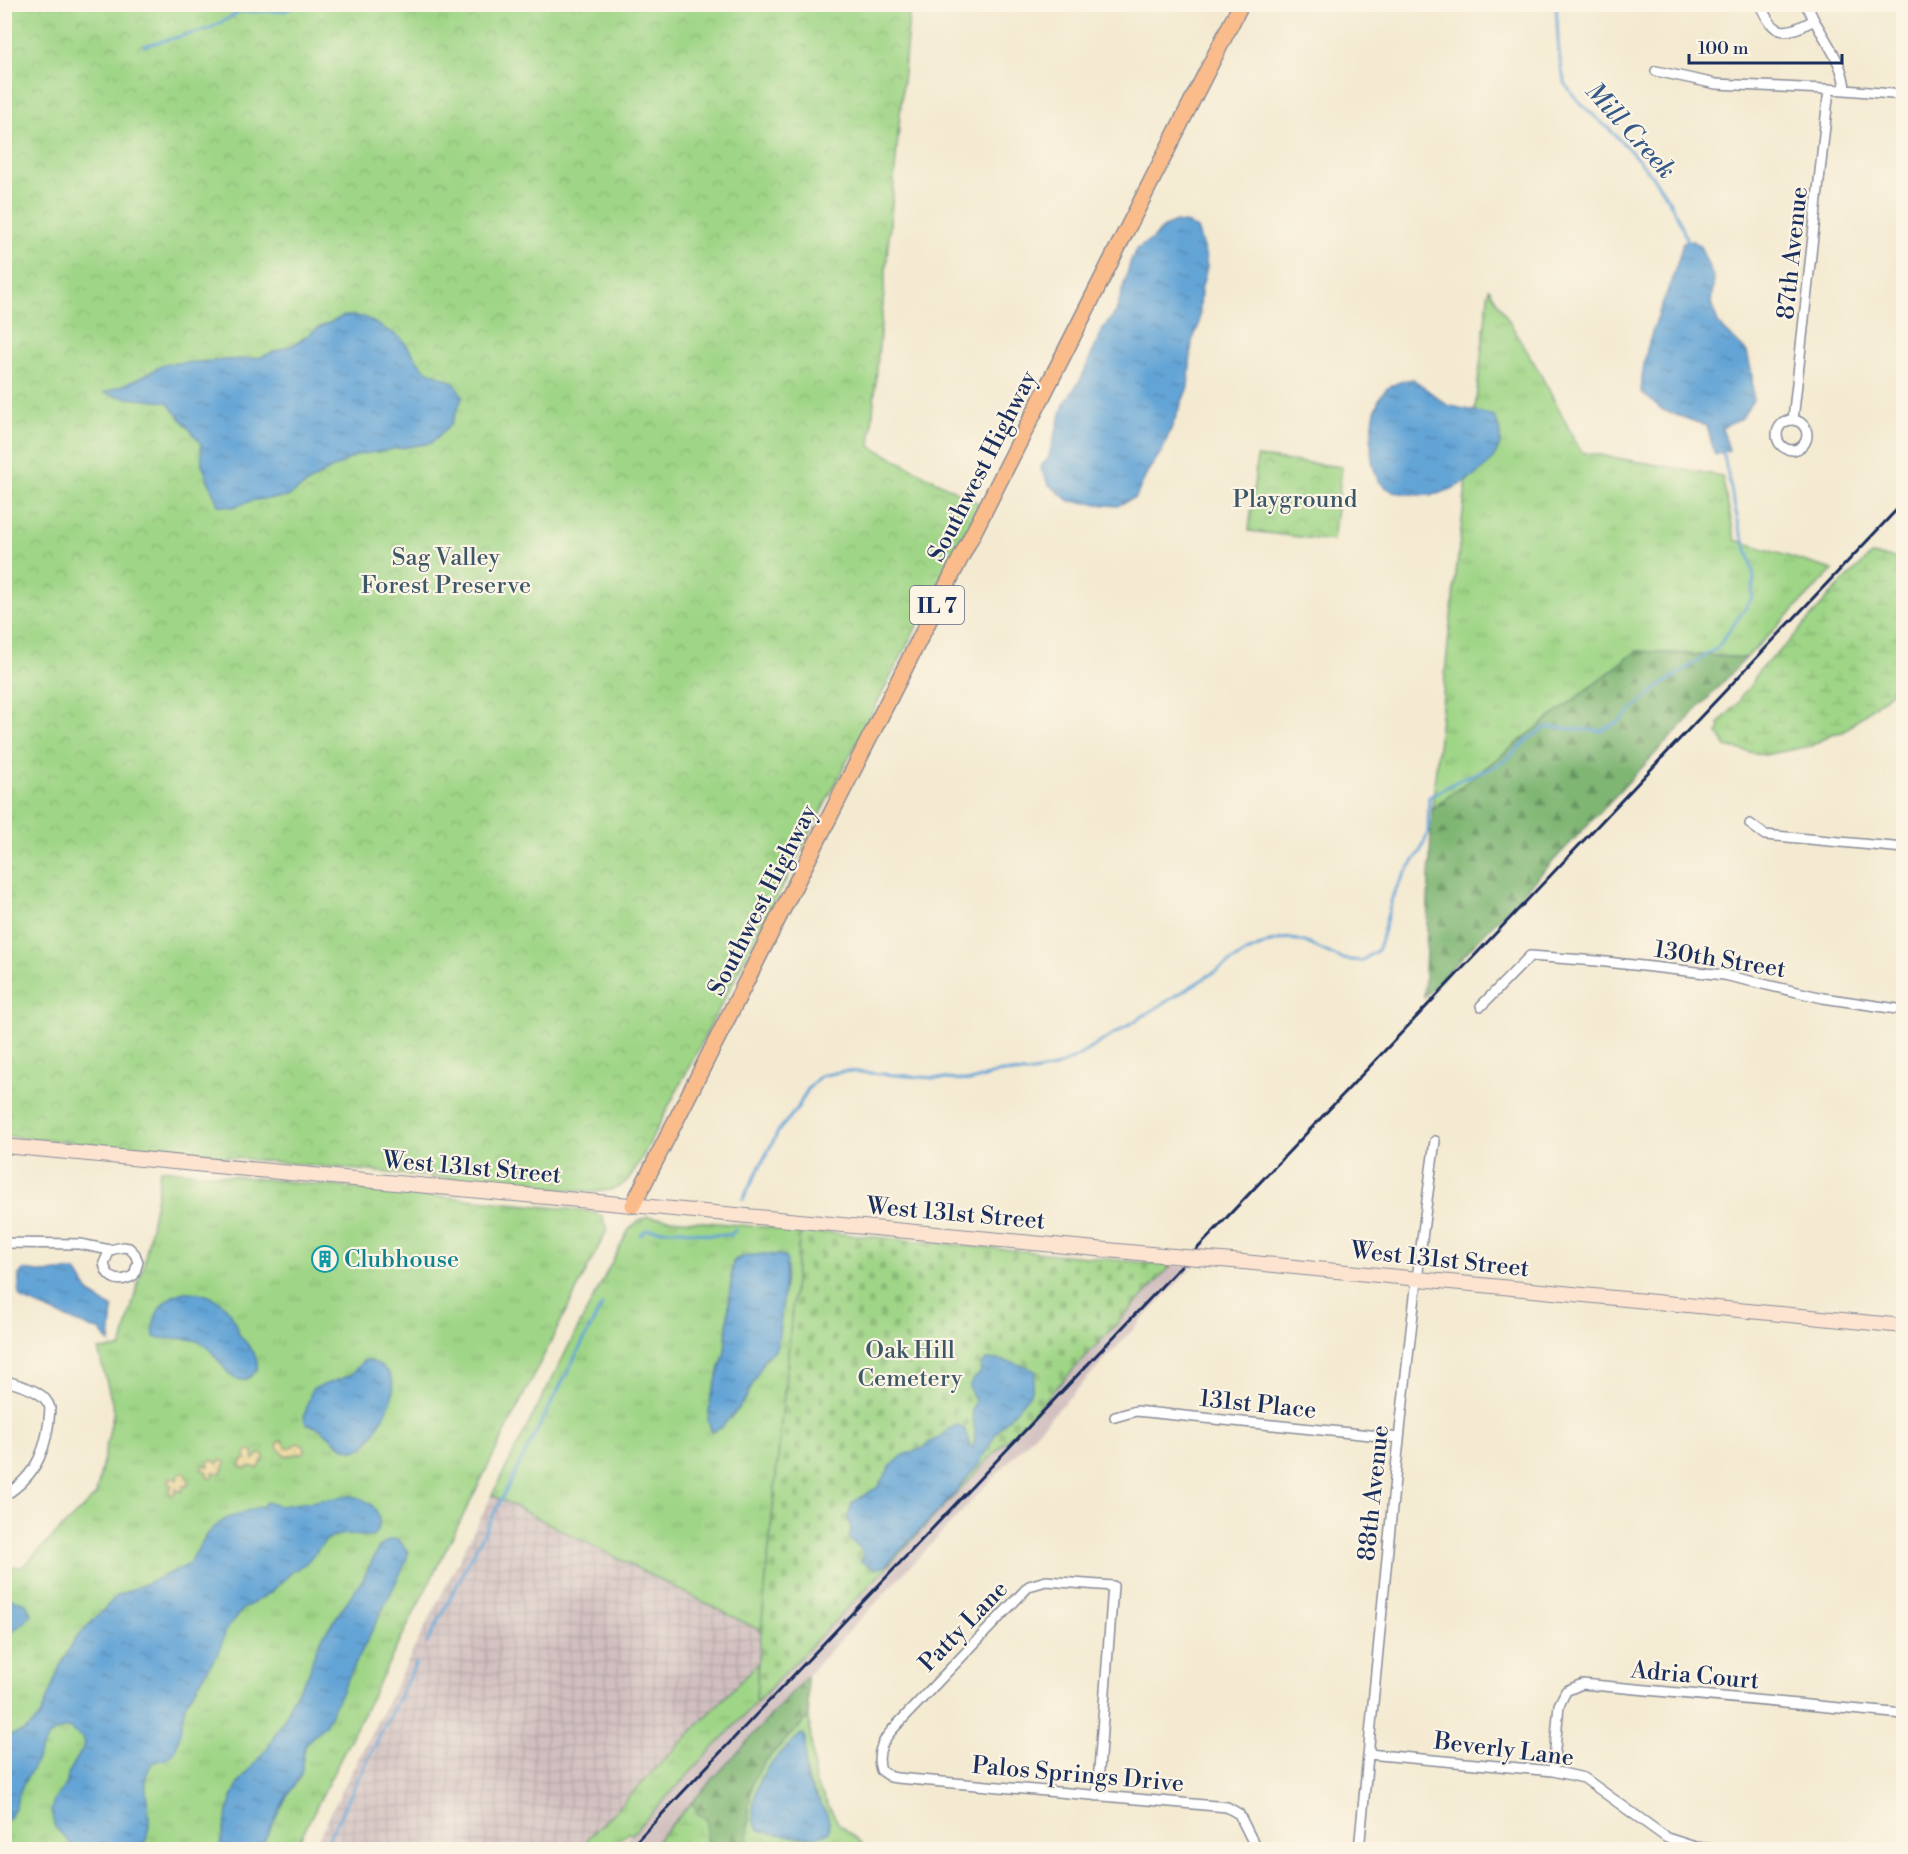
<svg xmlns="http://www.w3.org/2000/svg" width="1908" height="1854" font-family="'Libre Bodoni',serif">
<defs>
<pattern id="industrial-grid" width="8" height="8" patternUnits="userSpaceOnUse" patternTransform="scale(1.5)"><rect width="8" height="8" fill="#d1bfbf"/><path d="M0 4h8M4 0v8" fill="none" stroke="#b3a4a7"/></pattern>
<pattern id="grass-tufts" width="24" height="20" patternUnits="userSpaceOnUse" patternTransform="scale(1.5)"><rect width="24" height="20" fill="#9fd586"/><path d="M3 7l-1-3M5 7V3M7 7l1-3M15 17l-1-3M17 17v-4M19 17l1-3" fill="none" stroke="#88b776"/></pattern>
<pattern id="forest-firs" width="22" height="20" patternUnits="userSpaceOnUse" patternTransform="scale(1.5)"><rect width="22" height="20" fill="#7fb673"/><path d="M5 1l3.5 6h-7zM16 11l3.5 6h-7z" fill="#679462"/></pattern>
<pattern id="wetland-marsh" width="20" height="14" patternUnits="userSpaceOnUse" patternTransform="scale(1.5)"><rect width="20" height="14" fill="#9fd586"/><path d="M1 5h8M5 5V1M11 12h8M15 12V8" fill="none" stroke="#88b776"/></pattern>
<pattern id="sand-dots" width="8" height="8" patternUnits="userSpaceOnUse" patternTransform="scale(1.5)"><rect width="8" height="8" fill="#eeda9e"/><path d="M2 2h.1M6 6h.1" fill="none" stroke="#ccbb8a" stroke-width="1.8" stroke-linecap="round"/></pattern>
<pattern id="cemetery-stones" width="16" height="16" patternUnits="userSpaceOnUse" patternTransform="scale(1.5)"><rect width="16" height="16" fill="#9fd586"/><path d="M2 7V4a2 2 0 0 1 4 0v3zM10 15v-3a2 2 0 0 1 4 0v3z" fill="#88b776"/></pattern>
<pattern id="park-crowns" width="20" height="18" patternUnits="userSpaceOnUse" patternTransform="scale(1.5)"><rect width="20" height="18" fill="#9fd586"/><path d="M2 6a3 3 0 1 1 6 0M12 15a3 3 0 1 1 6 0" fill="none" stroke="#88b776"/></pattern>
<pattern id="water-ripples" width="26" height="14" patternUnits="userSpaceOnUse" patternTransform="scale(1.5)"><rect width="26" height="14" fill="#63a4d6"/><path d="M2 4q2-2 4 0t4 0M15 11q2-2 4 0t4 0" fill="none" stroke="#5186b1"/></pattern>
</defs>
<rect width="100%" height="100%" fill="#fcf5e5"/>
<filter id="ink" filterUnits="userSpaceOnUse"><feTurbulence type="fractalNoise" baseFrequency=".0167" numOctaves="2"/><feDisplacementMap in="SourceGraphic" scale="12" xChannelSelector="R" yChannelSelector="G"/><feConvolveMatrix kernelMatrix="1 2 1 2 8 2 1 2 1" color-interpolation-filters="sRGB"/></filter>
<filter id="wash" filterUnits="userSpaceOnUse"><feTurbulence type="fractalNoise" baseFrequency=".008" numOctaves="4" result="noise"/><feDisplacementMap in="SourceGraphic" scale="24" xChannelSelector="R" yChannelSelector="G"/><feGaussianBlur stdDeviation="1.35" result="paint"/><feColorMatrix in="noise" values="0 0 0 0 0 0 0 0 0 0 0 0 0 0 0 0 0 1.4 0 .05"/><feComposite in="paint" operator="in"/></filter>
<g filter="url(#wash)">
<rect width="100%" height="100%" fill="#f4ead1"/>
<!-- industrial -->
<path fill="url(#industrial-grid)" d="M492 1495 761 1631 758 1663 577 1849 312 1850Z"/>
<!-- railway -->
<path fill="#d1bfbf" d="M1172 1265 1192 1267 807 1676 649 1849 616 1850Z"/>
<!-- grass -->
<path fill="url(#grass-tufts)" stroke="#5d8272" stroke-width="1.5" fill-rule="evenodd" d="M1489 288 1539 371 1581 452 1722 476 1735 540 1833 570 1746 658 1637 651 1432 809 1449 634Z
M160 1169 589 1211 602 1216 607 1230 295 1849H5L4 1566 22 1567 96 1495 114 1410 98 1350 121 1348 139 1279 143 1269 158 1190Z
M647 1217 800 1230 761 1631 492 1495 628 1231 637 1222ZM763 1254 787 1267 781 1318 771 1353 766 1356 746 1398 727 1420 715 1385 725 1352 732 1266 736 1259Z
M758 1663 756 1703 632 1834 629 1833C612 1847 598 1849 577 1850Z
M809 1717 815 1782 839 1824 868 1849 748 1850C749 1830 747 1798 754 1780 762 1760 794 1732 809 1717ZM800 1735 807 1779 823 1808 809 1837 761 1831 754 1823 753 1817 760 1778 780 1754Z"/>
<!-- forest -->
<path fill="url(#forest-firs)" stroke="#4d7268" stroke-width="1.5" d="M1637 651 1746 658 1424 997 1432 809Z
M807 1676 809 1717C794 1732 762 1759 754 1780 747 1798 749 1830 748 1849H723L671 1825Z"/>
<!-- wetland -->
<path fill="url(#wetland-marsh)" stroke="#5d8272" stroke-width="1.5" d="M1871 555 1903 559V678L1892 688 1891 692 1843 732 1831 734 1811 746 1764 755 1726 747 1718 733 1720 730 1719 723 1740 701 1741 696 1751 685 1759 670 1789 642 1833 592Z
M692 1803 698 1814 707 1820 706 1842 723 1849H649Z"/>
<!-- sand -->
<path fill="url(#sand-dots)" stroke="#84847e" stroke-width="1.5" d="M282 1440 289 1449 297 1443 304 1446 305 1450 302 1453 285 1456 277 1447 278 1442Z
M248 1450 253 1452 254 1460 259 1454H263L264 1459 258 1469 251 1466 245 1469 241 1467V1462L246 1459 245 1454Z
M211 1460 215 1461 217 1464 220 1460 226 1463 221 1473 213 1472 214 1477 211 1479 207 1477V1472L201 1469 204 1465 209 1466 208 1462Z
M184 1472 189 1482 188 1486H183L182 1492 176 1489 175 1494 170 1495 169 1489 172 1486 168 1482 169 1478 173 1477 177 1480 180 1473Z"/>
<!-- cemetery -->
<path fill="url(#cemetery-stones)" stroke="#5d8272" stroke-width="1.5" d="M800 1230 1172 1265 887 1567 756 1703 758 1663Z"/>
<!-- park -->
<path fill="url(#park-crowns)" stroke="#5d8272" stroke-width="1.5" d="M4 5H910L870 446 980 504 642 1158C625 1185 625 1190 591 1192L5 1136Z
M1257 457 1342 467 1333 541 1249 531Z"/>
<!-- water -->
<path fill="url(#water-ripples)" stroke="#3f6a9a" stroke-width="1.5" d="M1176 222 1189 224 1197 229 1205 254 1207 267 1201 290 1199 325 1192 341 1188 387 1162 451 1148 471 1136 497 1117 506 1070 501 1048 484 1044 474 1041 470V466L1048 459 1064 404 1081 379 1102 330 1116 312 1131 260 1136 250 1151 240 1164 227Z
M1691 240 1700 246 1714 279 1711 303 1718 323 1747 352 1752 375 1753 400 1742 418 1722 428 1729 450 1715 455 1707 426 1663 410 1641 392C1642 373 1645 354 1651 336 1661 304 1676 275 1683 242Z
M344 316 364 317 401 338 424 369 453 382 463 396 451 424 431 443 357 455 322 474 287 497 254 500 233 507 218 505 202 464 201 443 167 402 127 398 104 393 138 379 165 364 258 358 295 344 318 328Z
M1413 379 1447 405 1494 416C1498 424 1501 432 1500 442 1497 467 1454 492 1431 495 1424 496 1416 494 1409 494 1397 493 1384 490 1378 479 1368 460 1371 436 1374 416 1379 391 1388 383 1413 379Z
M768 1254 784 1256 787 1261 778 1343 774 1352 766 1356 746 1398 737 1410 721 1428 712 1432 708 1421 709 1412 711 1397 725 1352 733 1262 744 1256Z
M23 1270 46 1273 56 1271H76C92 1297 86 1293 113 1308L110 1343 100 1330 93 1329 22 1299 19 1295V1275Z
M184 1292C204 1291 226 1300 234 1320 236 1326 237 1332 241 1337 250 1348 259 1355 257 1370 230 1402 221 1348 197 1341 183 1336 168 1341 154 1337 151 1315 163 1297 184 1292Z
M988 1359C1001 1360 1027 1364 1036 1372L1030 1394 996 1433 979 1464 944 1505 886 1565 876 1569 860 1561 863 1556C862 1546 856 1545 849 1539L851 1529 848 1517 852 1503 878 1487 890 1467 905 1454 922 1449 928 1443 941 1437 948 1429 957 1425 964 1428 971 1447H974L975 1431 972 1411 975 1401 969 1387 973 1379 980 1374 981 1365Z
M367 1360C404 1371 395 1398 380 1423 374 1432 367 1450 355 1450 340 1451 331 1435 320 1429 316 1426 311 1426 306 1424L304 1417 312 1389 351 1375 362 1362Z
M351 1496C370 1499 383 1511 378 1531L371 1537 347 1534 334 1536 325 1541 306 1563 293 1571 270 1593 243 1609 226 1630 219 1652 185 1705 178 1742 174 1752 166 1759 156 1761C137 1774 150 1802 149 1821 149 1831 146 1840 143 1849H75L55 1827 51 1811 54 1800 67 1783 68 1774 85 1745 83 1738 68 1728C43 1730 42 1752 33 1768 29 1775 24 1781 21 1789 16 1800 16 1814 5 1821V1737L25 1731 40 1717 60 1666 75 1639 117 1596 186 1566C194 1559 196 1551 202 1542 217 1518 237 1514 263 1506L266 1502 280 1506Z
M396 1539 400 1541 408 1552 406 1562 325 1725 306 1743 304 1748 301 1775 288 1794 260 1849H219L231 1800 238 1784 268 1747 288 1712 291 1701 309 1673 315 1652 322 1638 364 1577 379 1547 388 1540Z
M5 1597 26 1603 31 1614 27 1620 5 1637Z
M804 1734C808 1749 802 1766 807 1781 814 1799 833 1812 829 1832 815 1842 778 1834 761 1831 753 1825 753 1819 753 1810 756 1772 774 1760 800 1735Z"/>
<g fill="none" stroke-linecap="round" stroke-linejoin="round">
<!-- stream -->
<path stroke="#63a4d6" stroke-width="3" d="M1556 4C1558 29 1557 58 1565 82 1570 97 1603 123 1615 135 1646 166 1674 199 1687 241
M143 46 209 29 239 12 284 11 301 4
M743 1199 779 1130 797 1109 808 1089 820 1076 845 1071 971 1081 1001 1072 1027 1073 1054 1068 1078 1056 1247 952 1270 942 1288 938 1305 942 1342 959 1361 961 1378 950 1394 892 1406 872 1420 852 1428 833 1429 797 1463 778 1487 770 1505 761 1527 740 1546 727 1602 731 1621 720 1656 689 1718 647 1752 598 1754 578 1751 562 1739 526 1723 452
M641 1235 646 1230H682L711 1235H731L735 1230
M427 1643 602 1305
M323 1850 416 1663"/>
</g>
</g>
<g filter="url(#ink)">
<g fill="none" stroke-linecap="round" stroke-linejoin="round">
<defs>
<path id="street" d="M1760 4C1774 37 1785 36 1814 20
M1805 4C1811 11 1812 18 1817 25 1829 46 1844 66 1845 90
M1656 71 1716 84 1845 90 1904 95
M1777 435a15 15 0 1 1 30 0a15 15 0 1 1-30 0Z
M1793 420 1829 89
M1750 824 1765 835 1904 848
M1481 1006 1530 956 1597 961 1724 975 1823 998 1904 1010
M4 1243 80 1244 110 1250 123 1247 129 1248 135 1254 138 1262 134 1275C120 1284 107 1280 104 1263L110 1250
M4 1380C20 1386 45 1390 50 1408 48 1446 38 1475 4 1496
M1115 1417 1136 1411 1399 1438
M1368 1754 1553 1771 1584 1778 1667 1838 1695 1847 1722 1850
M1553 1771 1559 1705 1566 1691 1582 1684 1904 1714
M1097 1796 1113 1586 1046 1581 1029 1586 892 1730C882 1741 876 1755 881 1770L891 1777 897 1778 1227 1807 1239 1814 1257 1850
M1359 1850C1382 1613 1402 1377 1435 1141"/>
<path id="secondary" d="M4 1146 1150 1254
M1233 1261 1904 1326"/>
<path id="primary" d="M633 1205 1241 4"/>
</defs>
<!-- street casing -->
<use href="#street" stroke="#888c98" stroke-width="12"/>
<!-- secondary casing -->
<use href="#secondary" stroke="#888c98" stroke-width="16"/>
<!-- primary casing -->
<use href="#primary" stroke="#888c98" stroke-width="18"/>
<!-- street -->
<use href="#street" stroke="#fff" stroke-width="9"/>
<!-- secondary -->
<use href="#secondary" stroke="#fde4d1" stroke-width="14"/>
<!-- primary -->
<use href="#primary" stroke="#fabc8b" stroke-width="15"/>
<!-- rail -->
<path stroke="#1b2f5e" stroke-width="3" d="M628 1850 1904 502"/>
<defs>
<path id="secondary-bridge" d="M1150 1254 1233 1261"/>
</defs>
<!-- secondary-bridge casing -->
<use href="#secondary-bridge" stroke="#888c98" stroke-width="16" stroke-linecap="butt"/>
<!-- secondary-bridge -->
<use href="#secondary-bridge" stroke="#fde4d1" stroke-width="14"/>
</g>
</g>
<!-- icons -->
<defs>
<symbol id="building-ring" viewBox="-11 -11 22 22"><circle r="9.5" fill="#fcf5e5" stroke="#0f9aa8" stroke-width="1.5"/><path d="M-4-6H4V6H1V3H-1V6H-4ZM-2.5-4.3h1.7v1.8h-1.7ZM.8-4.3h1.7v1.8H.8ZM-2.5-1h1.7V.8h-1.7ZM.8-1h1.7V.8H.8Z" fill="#0f9aa8"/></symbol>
</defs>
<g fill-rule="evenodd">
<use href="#building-ring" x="310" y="1244" width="30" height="30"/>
</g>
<g text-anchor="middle" stroke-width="4.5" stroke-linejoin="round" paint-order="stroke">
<!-- shield labels -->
<rect fill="#fcf5e5" stroke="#5e6a86" stroke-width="1.5" x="910" y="586" width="54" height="38" rx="4.5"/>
<g font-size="22" font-weight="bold" fill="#1b2f5e">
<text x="937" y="613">IL 7</text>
</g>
<!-- street labels -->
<g font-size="24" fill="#1b2f5e" stroke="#fcf5e5">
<text transform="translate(1792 253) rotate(-84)" y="8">87th Avenue</text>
<text transform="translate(982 466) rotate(-63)" y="8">Southwest Highway</text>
<text transform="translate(762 900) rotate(-63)" y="8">Southwest Highway</text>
<text transform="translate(1720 959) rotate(9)" y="8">130th Street</text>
<text transform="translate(472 1167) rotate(5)" y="8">West 131st Street</text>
<text transform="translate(956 1213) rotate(5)" y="8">West 131st Street</text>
<text transform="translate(1440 1259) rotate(6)" y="8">West 131st Street</text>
<text transform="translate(1258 1404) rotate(6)" y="8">131st Place</text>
<text transform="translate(1373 1493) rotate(-84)" y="8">88th Avenue</text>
<text transform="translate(963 1626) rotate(-46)" y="8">Patty Lane</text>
<text transform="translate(1695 1675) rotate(5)" y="8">Adria Court</text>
<text transform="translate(1504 1749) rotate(7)" y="8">Beverly Lane</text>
<text transform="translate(1078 1774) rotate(5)" y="8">Palos Springs Drive</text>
</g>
<!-- park labels -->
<g font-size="24" fill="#3c5868" stroke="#fcf5e5">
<text x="1295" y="507">Playground</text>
<text x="446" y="565">Sag Valley<tspan x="446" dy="28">Forest Preserve</tspan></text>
<text x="910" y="1358">Oak Hill<tspan x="910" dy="28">Cemetery</tspan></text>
</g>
<!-- culture labels -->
<g font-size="24" fill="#0d838f" stroke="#fcf5e5" text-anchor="start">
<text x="344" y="1267">Clubhouse</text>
</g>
<!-- water labels -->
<g font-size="26" font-style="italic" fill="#345888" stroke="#fcf5e5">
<text transform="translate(1631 130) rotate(48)" y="9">Mill Creek</text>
</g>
</g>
<!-- margin -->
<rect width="1908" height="1854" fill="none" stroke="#fcf5e5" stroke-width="24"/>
<!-- scale -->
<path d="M1689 54v9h153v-9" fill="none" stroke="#1b2f5e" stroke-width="3"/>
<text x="1698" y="54" font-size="18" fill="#1b2f5e" stroke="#fcf5e5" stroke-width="4.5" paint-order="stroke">100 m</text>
</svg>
